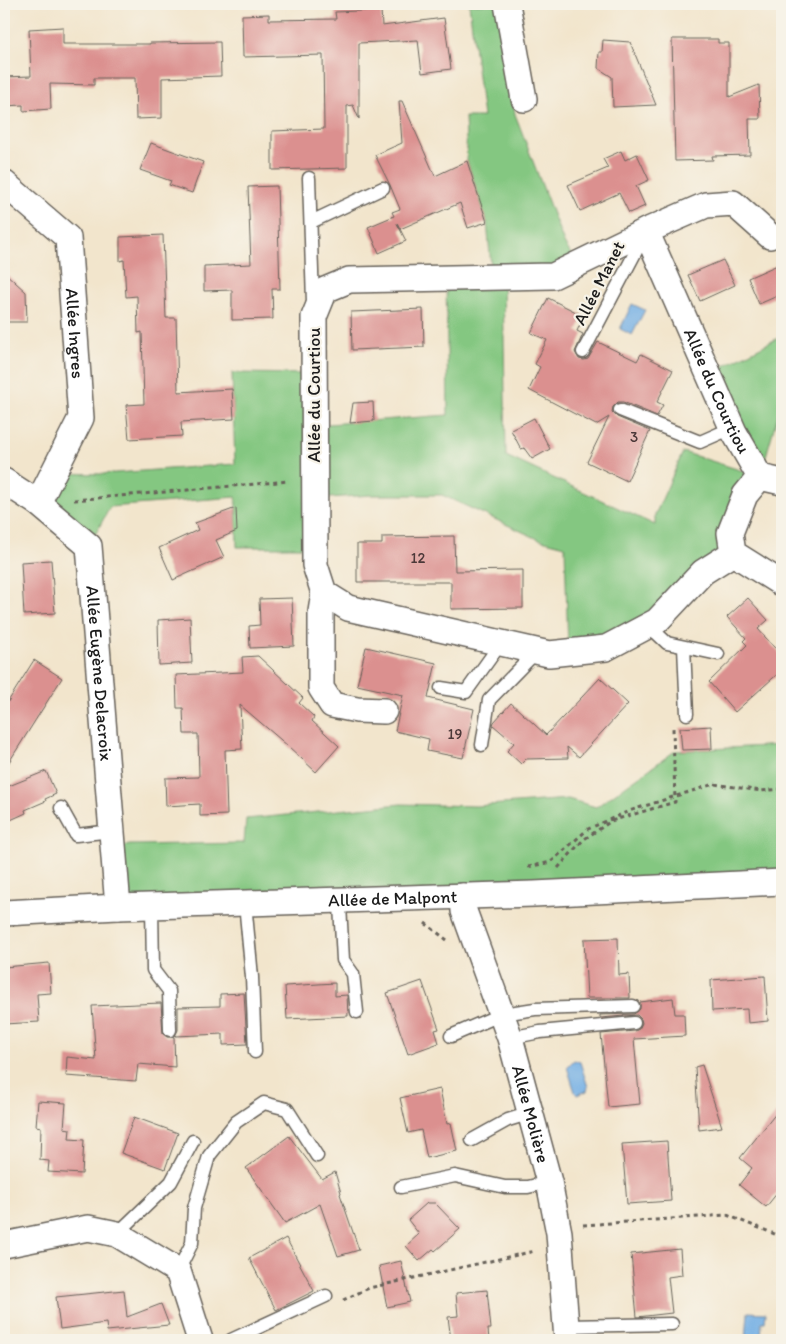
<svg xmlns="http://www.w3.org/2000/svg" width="786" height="1344" font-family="Itim,sans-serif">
<rect width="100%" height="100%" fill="#f7f3e8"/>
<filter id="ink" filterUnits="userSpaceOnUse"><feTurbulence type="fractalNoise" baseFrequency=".02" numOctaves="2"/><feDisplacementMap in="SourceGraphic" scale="10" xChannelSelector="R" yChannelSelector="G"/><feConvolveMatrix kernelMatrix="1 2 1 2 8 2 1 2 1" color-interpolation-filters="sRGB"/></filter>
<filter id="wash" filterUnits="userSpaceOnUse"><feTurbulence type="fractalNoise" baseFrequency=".0096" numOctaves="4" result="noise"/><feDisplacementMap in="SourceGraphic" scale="20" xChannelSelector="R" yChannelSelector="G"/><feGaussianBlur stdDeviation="1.12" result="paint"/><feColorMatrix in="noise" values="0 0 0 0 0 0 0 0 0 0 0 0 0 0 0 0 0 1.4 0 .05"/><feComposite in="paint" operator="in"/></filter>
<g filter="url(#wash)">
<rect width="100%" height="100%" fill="#f2e5cc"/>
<!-- green -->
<path fill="#84c781" stroke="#50724e" d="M469 4H499L515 114 564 243 577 264 503 277 506 456 655 525V515L683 452 759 476 708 374 782 336V400L760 477 733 553 657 621 568 652 565 546 538 539 442 495H371L315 499V547H237L236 497 110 507 89 546 38 504 53 473 102 474 235 464 232 373 314 374 315 425 448 415 446 278 492 277 487 222 467 161 465 117H483Z
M782 745V882L118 907 113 848 130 845 244 843 246 819 401 804 476 806 568 799 596 807 675 751Z"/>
<!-- water -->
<path fill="#73afe4" stroke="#486680" d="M632 304 645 310 632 335 620 329Z
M574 1060 580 1062 588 1087 587 1091 577 1095 575 1092 567 1067Z
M748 1312 766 1313 765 1322H762L761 1340H746Z"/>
<g id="blocks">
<!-- building -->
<path fill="#db908f" d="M381 10 382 26 444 18 451 69 422 73 418 40 359 43V119L353 105 347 106V168L272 170V131L324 129 323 55 243 57 242 15 269 14V20L336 19 335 12Z
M63 27V44H150V43L220 42 221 76 162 78V118L136 119 135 78H94V85L50 84 51 109 23 111V105L4 106V77L31 76 29 29Z
M672 39H718V43H729V97L759 85 760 119H749L750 155 712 156 713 160 675 161Z
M603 40 630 42 656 105 613 107 612 77 598 68 599 52H602Z
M399 101H402L435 176 467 161 487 222 468 228 460 203 400 229 397 223 406 241 379 253 368 227 394 216 392 212 400 209 390 185 375 155 402 143Z
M151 143 203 162 192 193 169 185 171 181 140 170Z
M621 151 625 160 637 154 649 180 636 186 645 206 629 213 619 193 580 211 568 185 608 168 603 159Z
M277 186 280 289H272L273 319 232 320V290L204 291V266L251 264 248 187Z
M163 235 166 318H176L178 392 232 389 234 419 181 422 182 436 129 439 126 405 144 404 142 332 138 333 137 296 126 297 124 260 120 261V237Z
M723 260 735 285 700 301 688 275Z
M782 263V294L759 304 748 278Z
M4 272 26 292 27 322H4Z
M548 298 584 316 577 331 583 334 575 352 579 359 584 360 588 359 598 342 637 361 641 354 673 370 657 402 663 405 657 416 623 402H618L613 407 612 412 617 417 650 431 627 481 587 462 609 417 596 425 529 390 540 367 535 364 547 340 531 333Z
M423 309 424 347 352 350 351 312Z
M373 402 374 421 350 423 353 403Z
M534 418 550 449 532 459 524 448 521 449 511 430Z
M236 508 237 531 216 540 224 557 173 580 159 548 198 530 195 523Z
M454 536 455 571 523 570V608L451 609V582H357V544H382V537Z
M51 560 55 613 24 615 21 562Z
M292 598 294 646 250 648 249 626 260 625 259 599Z
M748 598 768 620 758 629 782 656V670L735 712 709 682 747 645 743 641 746 638 727 617Z
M190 618 192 663 159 665 158 620Z
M366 647 436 663 428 698 474 709 463 758 427 751 429 739 395 731 403 695 357 685Z
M258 656 303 698 299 703 314 717 312 721 339 746 316 772 288 746 240 705 242 749 225 750 227 815 200 816V804L166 806 165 778 199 777 198 734H184L183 708H177L176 675 243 672 242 657Z
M34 660 62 678 4 770V708Z
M600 678 628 704 579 757 567 747 568 758 526 759 521 764 507 751 514 743 493 725 494 722 511 703 546 735Z
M711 726 712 749 682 750 680 728Z
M46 771 56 794 45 799 46 801 25 810 26 813 4 823V788Z
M618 938 619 975 629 974 630 998H587L584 939Z
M49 963 51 993 37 994 39 1022 4 1024V967Z
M765 976 768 1021 748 1023 747 1009 712 1011 711 980Z
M422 981 439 1029 435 1030 439 1043 408 1054 387 993Z
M335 983V996L347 995 348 1016 287 1019 285 986Z
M244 993 247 1044 223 1045V1034L175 1036 178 1030V1007L220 1006V994Z
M673 998 675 1014H684L685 1036 634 1039 640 1104 608 1107 601 1034 635 1031 639 1029 642 1023 641 1019 637 1015 600 1018V1015L634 1014 640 1009V1002Z
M161 1003 163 1034 167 1037H174L175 1067 138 1064 136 1081 66 1076 67 1057 96 1060 92 1006Z
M702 1065 722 1127 699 1130 695 1067Z
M440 1089 447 1124 451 1123 457 1151 427 1158 421 1130 408 1133 400 1098Z
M38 1101 66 1103 64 1128 70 1129 69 1139 84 1140 82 1174 48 1172 49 1161 40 1160 41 1127 36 1126Z
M782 1106V1187L766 1207 739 1185 752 1168 740 1158Z
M134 1117 178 1133 165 1169 121 1153Z
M289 1136 322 1179 335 1172 341 1193 340 1194 359 1250 338 1256 320 1204 285 1223 246 1168Z
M667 1141 671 1201 627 1204 622 1144Z
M427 1203H435L460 1229 435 1251 433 1249 419 1261 406 1246 419 1234 408 1220Z
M286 1238 314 1291 276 1310 249 1258Z
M680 1249 682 1275 668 1277 672 1313 637 1317 631 1254Z
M401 1261 410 1302 387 1307 379 1266Z
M124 1290 127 1317 161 1304 169 1325 107 1331 106 1323 60 1329 56 1297Z
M487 1290 491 1329H488L489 1340H451L448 1317 458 1316 456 1293Z"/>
</g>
</g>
<g filter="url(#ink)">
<use href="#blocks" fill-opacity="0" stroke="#67625a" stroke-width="1"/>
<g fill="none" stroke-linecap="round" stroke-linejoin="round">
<defs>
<path id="lane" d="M309 178 313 302
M311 222 383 188
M583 352 644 236
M620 410 700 442 732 428
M648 625 667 643 718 654
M684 647 687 714
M441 688 466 692 501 643
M482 745 489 700 537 651
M61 808 76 835 112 831
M338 900 340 905 343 960 353 974 357 1012
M245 903 252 977 255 1052
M152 906 153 970 169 991 170 1030
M451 1036 502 1014 535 1009 633 1006
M510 1038 540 1032 634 1023
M472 1140 508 1120 531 1113
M401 1187 455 1176 505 1187H528L549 1182
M117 1234 171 1182 193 1141
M178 1271 192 1243 194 1208 209 1156 236 1122 264 1103 287 1109 317 1156
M566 1326 672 1324
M231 1340 326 1296"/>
<g id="street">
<path d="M507 4 524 99"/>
<path id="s1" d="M4 183 68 238 81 418 38 503"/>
<path id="s2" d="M646 231 734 432 760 477"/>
<path id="s3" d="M4 481 38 503 89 546 118 907"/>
<path d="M782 482 760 477 745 495 730 533 733 553 782 584"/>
<path d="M733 553 703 572 657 621 606 648 549 654 348 608 324 593 315 565 314 317 325 290 349 280 553 276 646 231 706 205 733 203 770 236"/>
<path d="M324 593 321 612V688L332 705 357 710 384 711"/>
<path id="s4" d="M463 896 464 911 510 1038 549 1182 559 1233 567 1340"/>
<path id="s5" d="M4 913 118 907 534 894 782 882"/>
<path d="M4 1245 88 1228 117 1234 178 1271 200 1340"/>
</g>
</defs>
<!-- lane casing -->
<use href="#lane" stroke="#67625a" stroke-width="15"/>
<!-- street casing -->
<use href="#street" stroke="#67625a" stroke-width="28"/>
<!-- path -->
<path stroke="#67625a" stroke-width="3" stroke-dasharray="4 4" stroke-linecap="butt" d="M74 500 289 481
M528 867 551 862 588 829 629 811 714 784 761 791 782 789
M558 868 583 840 611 821 675 802 673 728
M425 923 447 940
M583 1225 727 1215 782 1237
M343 1300 369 1288 535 1251"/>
<!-- lane -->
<use href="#lane" stroke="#fff" stroke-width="12"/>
<!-- street -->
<use href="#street" stroke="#fff" stroke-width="25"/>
</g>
</g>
<g text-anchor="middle" stroke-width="4.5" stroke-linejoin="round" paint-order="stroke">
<!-- number labels -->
<g font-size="15" fill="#4c3939">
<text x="634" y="442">3</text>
<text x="418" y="563">12</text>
<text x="455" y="739">19</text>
</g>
<!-- street labels -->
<g font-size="18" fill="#1c1c1c" stroke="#f7f3e8">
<text transform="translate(599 283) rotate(-63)" y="6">Allée Manet</text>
<text dy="6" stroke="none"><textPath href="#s1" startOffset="180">Allée Ingres</textPath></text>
<text dy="6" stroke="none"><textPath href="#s2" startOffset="175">Allée du Courtiou</textPath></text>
<text transform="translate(314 395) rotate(-90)" y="6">Allée du Courtiou</text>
<text dy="6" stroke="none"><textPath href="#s3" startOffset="235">Allée Eugène Delacroix</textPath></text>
<text dy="6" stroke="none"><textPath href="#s5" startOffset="389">Allée de Malpont</textPath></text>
<text dy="6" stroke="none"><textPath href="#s4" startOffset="229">Allée Molière</textPath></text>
</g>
</g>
<!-- margin -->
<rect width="786" height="1344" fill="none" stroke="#f7f3e8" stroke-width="20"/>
</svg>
